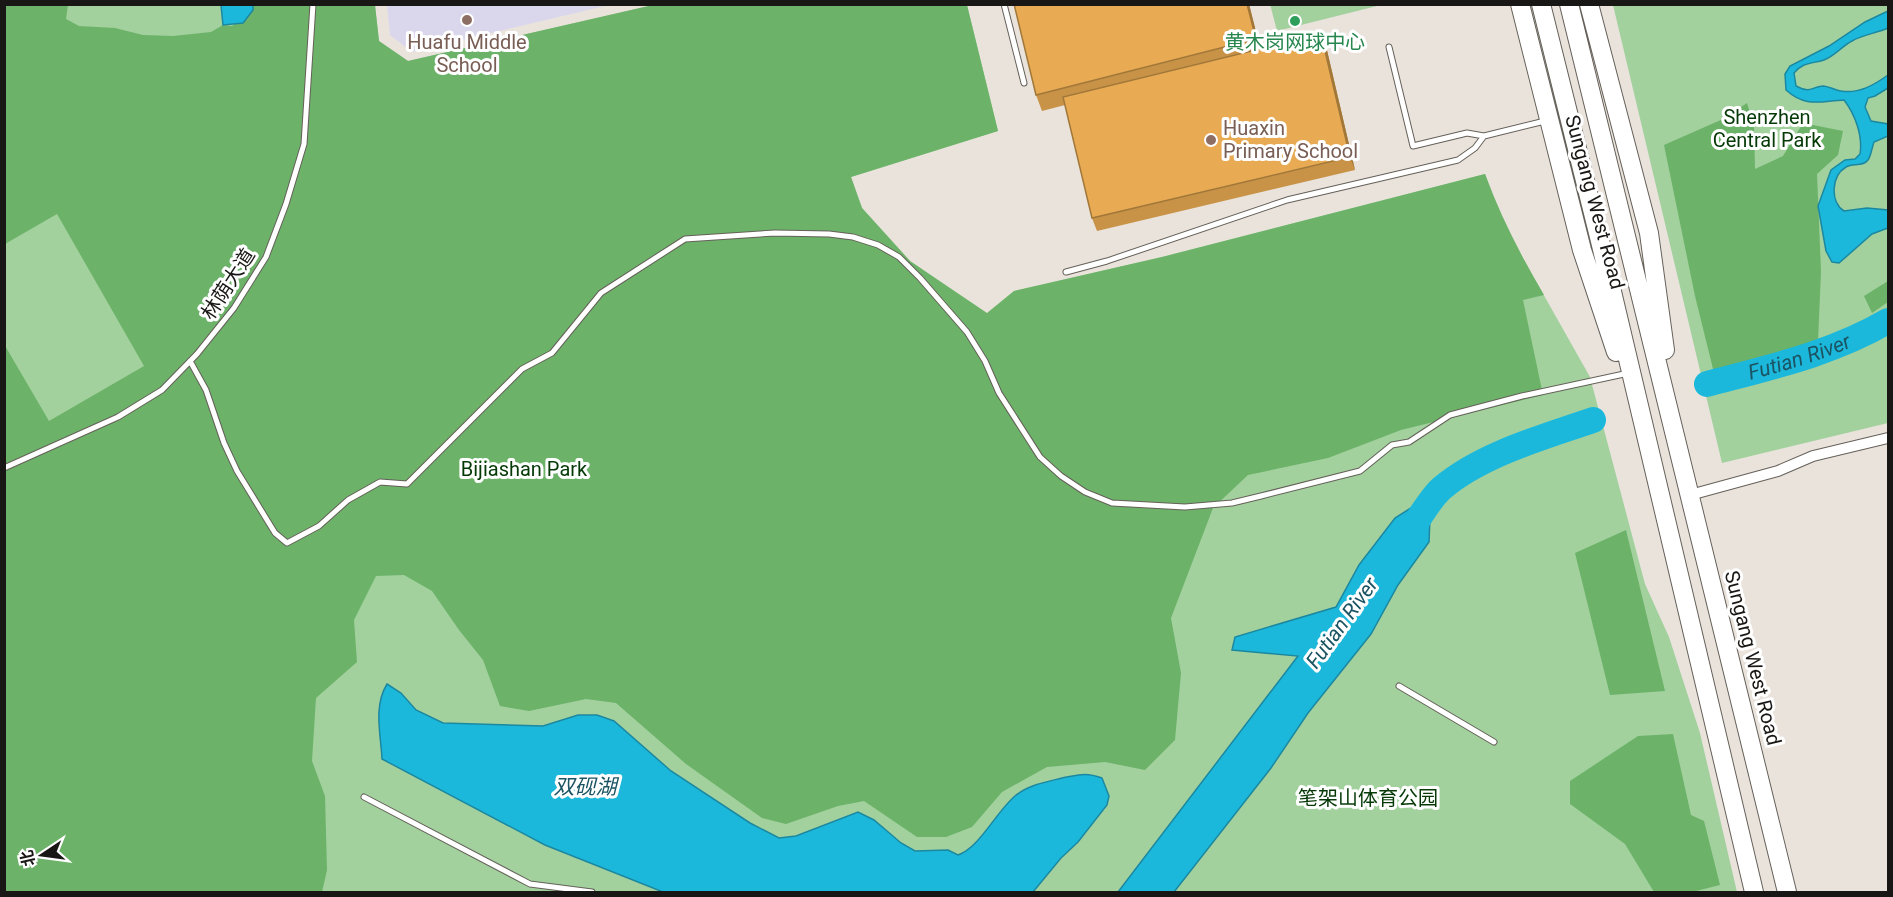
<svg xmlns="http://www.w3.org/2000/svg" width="1893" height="897" font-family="Roboto,'Noto Sans SC',sans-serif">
<rect width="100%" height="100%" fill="#e9e3dc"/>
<!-- education -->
<path fill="#dad7ed" d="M387 5V4L609 5 412 52 390 35Z"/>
<!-- green -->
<path fill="#a2d19e" d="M5 4 375 5 379 41 408 61 653 5H967L998 131 851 177 862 208 910 261 987 314 1014 291 1162 257 1485 174 1497 206 1511 237 1590 377 1645 584 1669 637 1700 733 1737 892H5Z
M1270 4H1381V5L1277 31Z
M1613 5H1888V423L1722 463Z"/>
<!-- forest -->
<path fill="#6cb269" d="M5 4 68 5 66 19 79 26 115 28 143 35 173 36 211 32 223 25 232 26 253 10V5H375L379 41 408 61 653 5H967L998 131 851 177 862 208 910 261 987 313 1014 291 1162 257 1485 174C1501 217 1521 256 1544 295L1523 300 1543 395 1401 430 1328 458 1248 475 1213 508 1171 618 1181 673 1175 740 1145 770 1105 762 1047 767 1002 792 972 827 946 837H917L864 801 838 806 786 824 762 818 686 764 616 703 586 699 529 711 500 706 483 660 459 630 432 591 404 575 376 576 354 620 357 662 316 698 312 761 325 796 327 870 322 892H5L4 344 49 421 144 366 57 214 5 244Z
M1747 103 1754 125 1755 169 1783 156 1803 123 1843 131 1838 155 1817 174 1821 271 1818 342 1728 373H1714L1695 296 1664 145 1723 119Z
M1888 281V302L1872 313 1864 296Z
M1626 530 1665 691 1610 695 1575 553Z
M1673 734 1691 815 1704 821 1720 885 1692 892H1654L1625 844 1570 804V781L1638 736Z"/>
<!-- water -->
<path fill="#1cb8dc" stroke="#1b88a0" stroke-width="1.5" d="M221 5H253V10L243 23 223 25Z
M1888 11V28C1877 33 1862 35 1852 41 1842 46 1835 56 1824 60 1811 64 1803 62 1794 73L1796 86C1812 94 1810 87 1823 86 1828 86 1835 90 1841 91 1859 94 1874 85 1888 75V88L1875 96 1868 98 1865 107 1871 121 1888 124V136L1874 142C1872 147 1871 156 1868 160 1863 167 1853 163 1846 167 1831 176 1830 202 1844 211L1867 208 1888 210V228L1872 234 1839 263 1832 262 1826 251 1818 206 1831 170 1845 160 1855 159 1860 154C1863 136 1855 114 1844 100 1820 101 1806 108 1786 90L1785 74 1790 66 1829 46 1865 22Z
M1414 506 1430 517 1429 542 1398 585 1371 634 1308 713 1271 768 1174 892H1118L1298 656 1232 650 1235 637 1336 607 1359 565 1395 518Z
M387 684 401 693 416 710 443 723 543 726 578 715H597L614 721 671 771 750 823 779 838 796 836 858 812 874 820 901 843 915 851 948 850 958 855C980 847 996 812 1015 796 1028 785 1046 782 1062 778 1079 775 1085 772 1102 778L1109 796 1107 805 1078 842 1061 858 1033 892H663L545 845 382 759C381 735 373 707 387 684Z"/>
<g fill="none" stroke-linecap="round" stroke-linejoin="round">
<!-- river -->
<g stroke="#1cb8dc" stroke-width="26">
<path id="s1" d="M1707 384C1771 367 1831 354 1888 321"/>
<path d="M1405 540C1414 526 1430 498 1442 488 1482 454 1544 437 1593 420"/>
</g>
<defs>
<path id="lane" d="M1004 4 1024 83
M1389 47 1413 146 1467 133 1484 136
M1066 272 1107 261 1287 200 1458 160 1475 148 1484 136 1545 121
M190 361 206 390 224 443 237 471 275 533 287 543 319 526 348 500 380 482 407 484 522 369 552 353 601 293 685 239 775 233 829 234 853 237 878 245 899 257 920 278 967 332 985 361 999 393 1040 457 1061 476 1085 492 1112 503 1185 507 1232 503 1261 496 1360 471 1392 445 1409 442 1450 415 1522 396 1624 374
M4 468 118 417 162 390 197 354 234 308 266 257 286 204 304 144 313 4
M1399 686 1494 742
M364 797 530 884 592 892"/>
<path id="street" d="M1690 495 1778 471 1813 456 1888 438"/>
<path id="primary" d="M1520 4 1582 250 1616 352
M1541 4 1601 245 1754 892
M1569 4 1787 892
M1589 4 1649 233 1665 350"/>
</defs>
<!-- lane casing -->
<use href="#lane" stroke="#656059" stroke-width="7"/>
<!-- street casing -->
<use href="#street" stroke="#656059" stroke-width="12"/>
<!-- primary casing -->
<use href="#primary" stroke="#656059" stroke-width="20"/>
<!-- lane -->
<use href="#lane" stroke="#fff" stroke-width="5"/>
<!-- street -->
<use href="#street" stroke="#fff" stroke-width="10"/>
<!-- primary -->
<use href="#primary" stroke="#fff" stroke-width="18"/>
</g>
<!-- wall -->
<path fill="#c89347" d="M1014 4H1249L1260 49 1321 34 1326 46 1355 170 1097 231 1092 218 1065 105 1042 111 1036 95Z"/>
<!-- shaded-wall -->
<path fill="#a2783a" d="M1247 4H1249L1262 55 1256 39Z
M1321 34 1326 46 1355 170 1350 157Z"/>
<!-- building -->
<path fill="#e8ab53" stroke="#a2783a" stroke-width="1.5" d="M1014 4H1247L1256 39 1036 95Z
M1321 34 1350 157 1092 218 1063 97Z"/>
<!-- markers -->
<g fill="#8d6e63" stroke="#fff" stroke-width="2">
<circle cx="467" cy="20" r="6"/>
<circle cx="1211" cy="140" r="6"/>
</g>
<circle fill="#2e9e5b" stroke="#fff" stroke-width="2" cx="1295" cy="21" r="6"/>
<g text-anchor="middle" stroke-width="6" stroke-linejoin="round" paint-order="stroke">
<!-- education labels -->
<g font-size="20" fill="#785e54" stroke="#fff">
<text x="467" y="49">Huafu Middle<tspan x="467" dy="23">School</tspan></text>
<text x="1223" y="135" text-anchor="start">Huaxin<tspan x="1223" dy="23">Primary School</tspan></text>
</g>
<!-- leisure labels -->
<g font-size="20" fill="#27864d" stroke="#fff">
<text x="1295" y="49">黄木岗网球中心</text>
</g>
<!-- park labels -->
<g font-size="20" fill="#053906" stroke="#fff">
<text x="1767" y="124">Shenzhen<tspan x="1767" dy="23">Central Park</tspan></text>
<text x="524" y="476">Bijiashan Park</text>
<text x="1368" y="805">笔架山体育公园</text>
</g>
<!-- street labels -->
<g font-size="20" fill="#191715" stroke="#fff">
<text transform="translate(1595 202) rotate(75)" y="7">Sungang West Road</text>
<text transform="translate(228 284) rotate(-57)" y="7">林荫大道</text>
<text transform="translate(1753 658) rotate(76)" y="7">Sungang West Road</text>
</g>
<!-- water labels -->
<g font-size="21" font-style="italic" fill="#1b5463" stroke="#fff">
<text dy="7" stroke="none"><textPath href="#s1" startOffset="96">Futian River</textPath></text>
<text transform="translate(1342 623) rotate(-54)" y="7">Futian River</text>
<text x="585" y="794">双砚湖</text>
</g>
</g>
<!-- border -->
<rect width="1893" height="897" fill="none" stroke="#191715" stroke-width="12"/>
<!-- north arrow -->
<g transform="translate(42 855) rotate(257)" stroke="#ffffff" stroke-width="4.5" paint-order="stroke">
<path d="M0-4.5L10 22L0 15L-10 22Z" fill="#191715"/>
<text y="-9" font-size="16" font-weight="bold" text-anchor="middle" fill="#191715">北</text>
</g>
</svg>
